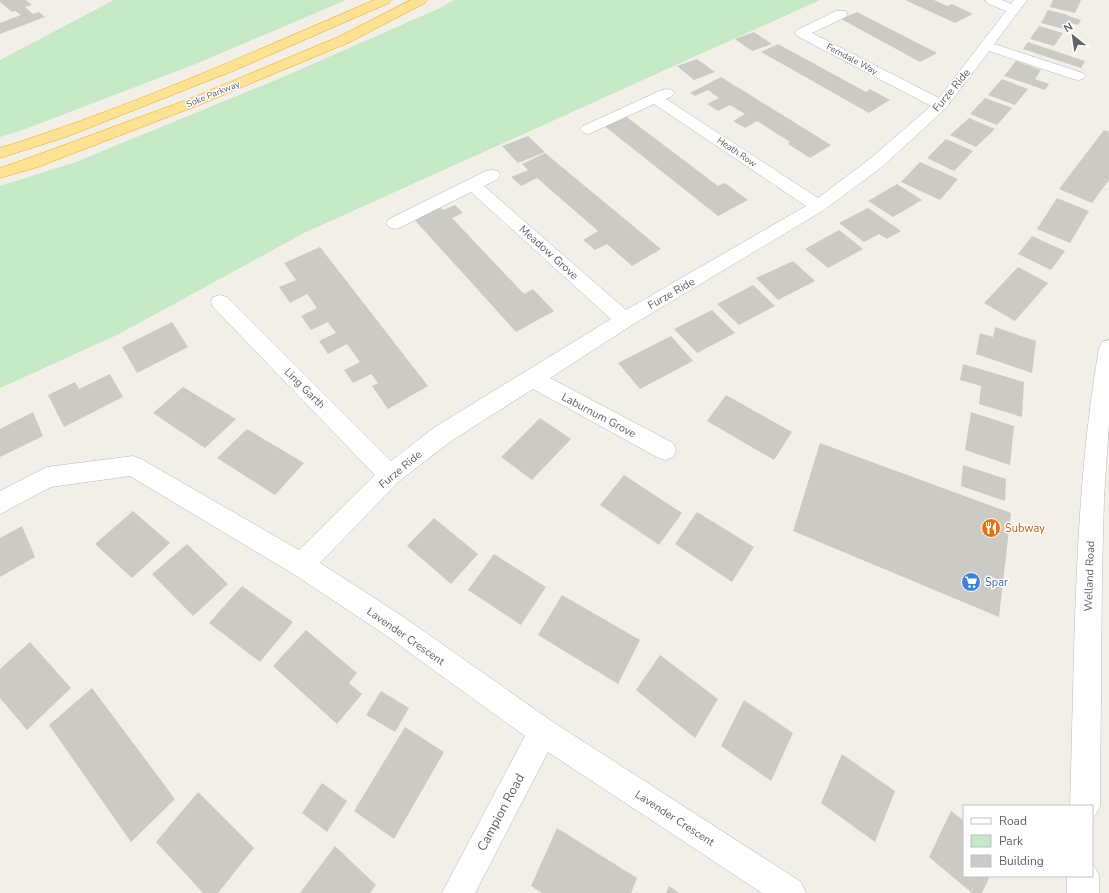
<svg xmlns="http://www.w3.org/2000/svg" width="1109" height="893" font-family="'Nunito Sans',sans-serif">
<rect width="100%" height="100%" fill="#f1efe8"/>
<!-- green -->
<path fill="#c5e8c5" d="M114 0H346L198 63 20 131 0 137V60Z
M454 0H820L304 233 119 334 0 388V186L76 162 283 77 440 8Z"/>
<!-- building -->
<path fill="#cccac5" d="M0 0H26L32 5 25 7 33 14 39 12 45 17 0 34V23L21 15 15 11 12 12 0 2Z
M905 0H934L947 6 952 4 973 14 955 23Z
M1053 0H1081L1075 13 1050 7Z
M1048 10 1068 15V16L1081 20 1078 25 1071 23 1067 30 1041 23Z
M857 12 937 53 920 62 841 19Z
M1039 26 1063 33 1054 46 1030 39Z
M754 32 772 44 752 51 735 39Z
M1028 42 1085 61 1081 68 1023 49Z
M778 44 866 92 870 89 890 100 869 113 761 52Z
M697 59 715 72 694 80 677 66Z
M1016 61 1041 70 1035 79 1049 84 1045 90 1004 76Z
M721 77 831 145 810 158 788 144 790 142 757 121 745 128 733 121 745 114 730 105 718 111 707 104 719 98 708 90 695 96 690 93Z
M1002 79 1028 89 1015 105 988 95Z
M985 98 1012 108 997 125 970 114Z
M624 115 718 186 725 183 748 200 718 216 603 125Z
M969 118 995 129 976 147 950 135Z
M1104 130 1109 132V180L1092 203 1059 189Z
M528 136 545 152 518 163 502 146Z
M946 139 973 151 954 171 927 158Z
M545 153 661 249 632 266 607 244 595 250 583 240 598 231 537 178 521 186 511 177 528 170 522 164Z
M920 162 958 179 940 200 901 182Z
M897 184 922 200 893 217 868 201Z
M1057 198 1089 211 1070 243 1037 229Z
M437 204 443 210 455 205 463 213 452 218 524 294 533 289 554 311 516 332 411 216Z
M868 208 901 231 887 239 879 234 864 242 839 223Z
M839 230 863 249 828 268 805 249Z
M1032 236 1065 251 1051 270 1018 254Z
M320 247 428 386 388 409 372 386 378 383 371 374 353 383 344 370 360 362 347 344 328 354 319 341 336 333 328 322 311 330 301 316 317 308 307 294 290 303 279 287 296 280 284 263Z
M793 261 815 281 778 300 756 278Z
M1018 267 1048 283 1015 321 984 303Z
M753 285 775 306 739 325 717 304Z
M712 310 735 333 697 353 674 329Z
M172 322 188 347 137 373 122 347Z
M995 327 1036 341 1032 373 976 354 980 333 993 337Z
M671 336 693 361 640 389 618 363Z
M963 364 1024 382 1022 417 979 404 981 386 960 380Z
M110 374 123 397 64 427 48 395 75 382 79 389Z
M183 387 236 419 205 448 153 413Z
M726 395 792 432 774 460 707 421Z
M33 412 43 436 0 457V429Z
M971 412 1014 426 1010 465 965 450Z
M540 418 571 439 532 480 501 457Z
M247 429 304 463 275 495 217 458Z
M820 443 1011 513 999 617 793 531Z
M963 465 1006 479 1005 501 961 486Z
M624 475 682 513 659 545 600 505Z
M133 511 170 543 132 578 95 544Z
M697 512 754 547 732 582 675 544Z
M434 518 478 554 451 584 407 546Z
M22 526 35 557 0 577V538Z
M187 544 228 584 193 616 152 574Z
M494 554 546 587 521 625 468 590Z
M242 586 293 622 260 662 209 623Z
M562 595 640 640 618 684 538 635Z
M306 630 357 673 349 683 362 694 337 724 273 666Z
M30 642 71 688 27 730 0 698V669Z
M660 655 718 699 695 738 636 690Z
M92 688 175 799 131 842 49 725Z
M381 691 409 708 395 732 366 715Z
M744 700 793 733 771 781 721 746Z
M405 727 444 752 394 839 354 811Z
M842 754 895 791 875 842 821 803Z
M322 783 347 801 327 832 302 813Z
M198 792 254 848 218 893H203L156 842Z
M951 811 964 821V876H990L982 893H972L929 857Z
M557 828 637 878 631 893H542L531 886Z
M335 846 376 885 370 893H300Z
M669 886 679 893H666Z"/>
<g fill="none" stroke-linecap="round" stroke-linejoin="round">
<defs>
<path id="minor" d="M985 0H1002L1011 4 1014 0H1027L994 44 1083 73 1085 76 1083 79 1078 80 1073 79 989 51 946 108 883 166 824 210 632 325 550 378 673 443 676 450 673 457 665 460 657 457 533 389 451 441 398 482 320 563 402 616 553 722 801 882 806 893H762L548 752 475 893H442L525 736 384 634 292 573 130 476 51 487 0 514V491L47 467 133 456 141 459 299 550 375 475 213 307 211 302 213 297 220 295 227 297 391 461 435 427 611 319 471 192 401 227 395 229 389 227 386 223 389 219 486 171 492 170 498 171 500 175 498 179 484 186 626 310 806 206 654 104 593 132 588 134 583 132 580 129 583 126 662 90 667 89 672 90 674 93 672 96 666 99 818 198 871 158 931 106 797 36 795 33 797 30 836 11H846L847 14 846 17 812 33 939 98 1006 11 987 3Z
M1109 340V423L1104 498 1102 574 1100 806 1095 816 1092 818V806H1070C1075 653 1073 499 1099 348L1102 342Z
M1092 864 1094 865 1099 876V893H1067V876H1092Z"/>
<path id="highway" d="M374 0H391L389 3 233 71 66 137 0 158V148C128 108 251 53 374 0Z
M411 0H427L425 3 348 43 199 105 38 167 0 178V168L26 159 189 99 338 37Z"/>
</defs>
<!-- minor casing -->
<use href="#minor" stroke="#b5b8bc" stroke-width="1"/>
<!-- highway casing -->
<use href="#highway" stroke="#f9ab00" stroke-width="1"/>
<!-- minor -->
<use href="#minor" fill="#fff" fill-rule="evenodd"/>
<!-- highway -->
<use href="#highway" fill="#fde293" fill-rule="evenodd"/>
</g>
<!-- icons -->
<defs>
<symbol id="restaurant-disc" viewBox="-11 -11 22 22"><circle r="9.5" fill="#e8710a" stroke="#fff"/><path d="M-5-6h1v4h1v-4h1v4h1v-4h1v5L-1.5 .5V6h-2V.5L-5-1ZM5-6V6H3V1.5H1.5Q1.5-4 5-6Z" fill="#fff"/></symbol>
<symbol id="supermarket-disc" viewBox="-11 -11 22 22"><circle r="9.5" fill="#3f7fe0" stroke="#fff"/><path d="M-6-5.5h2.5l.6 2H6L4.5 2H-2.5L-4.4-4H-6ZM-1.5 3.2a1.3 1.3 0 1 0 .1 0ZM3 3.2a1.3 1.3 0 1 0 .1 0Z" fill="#fff"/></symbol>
</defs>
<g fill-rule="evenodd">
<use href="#restaurant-disc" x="980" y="517" width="22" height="22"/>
<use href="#supermarket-disc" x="960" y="571" width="22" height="22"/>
</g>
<g text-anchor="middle" stroke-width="3" stroke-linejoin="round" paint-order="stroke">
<!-- far-street labels -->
<g font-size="9" fill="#5f6368" stroke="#fff">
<text transform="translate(852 59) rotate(28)" y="3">Ferndale Way</text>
<text transform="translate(213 94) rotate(-22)" y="3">Soke Parkway</text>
<text transform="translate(737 152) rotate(34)" y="3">Heath Row</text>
</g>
<!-- street labels -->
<g font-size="11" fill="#5f6368" stroke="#fff">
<text transform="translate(951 90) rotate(-50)" y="4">Furze Ride</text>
<text transform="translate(549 252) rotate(42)" y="4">Meadow Grove</text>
<text transform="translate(671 293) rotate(-30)" y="4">Furze Ride</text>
<text transform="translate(305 388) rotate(45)" y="4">Ling Garth</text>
<text transform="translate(599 415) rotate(28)" y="4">Laburnum Grove</text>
<text transform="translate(400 469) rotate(-40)" y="4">Furze Ride</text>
<text transform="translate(1089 576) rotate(-88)" y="4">Welland Road</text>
<text transform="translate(406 636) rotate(35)" y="4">Lavender Crescent</text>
<text transform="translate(675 818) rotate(33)" y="4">Lavender Crescent</text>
</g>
<!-- food labels -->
<g font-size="11" fill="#c56008" stroke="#fff" text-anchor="start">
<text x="1005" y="532">Subway</text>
</g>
<!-- shop labels -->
<g font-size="11" fill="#366cbe" stroke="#fff" text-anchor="start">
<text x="985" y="586">Spar</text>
</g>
<!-- near-street labels -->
<g font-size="13" fill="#5f6368" stroke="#fff">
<text transform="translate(500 812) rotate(-62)" y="5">Campion Road</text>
</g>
</g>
<!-- legend -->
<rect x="963" y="805" width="130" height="72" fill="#ffffff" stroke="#bfc1c3"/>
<rect x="971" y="818" width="20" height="6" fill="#ffffff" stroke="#bfc1c3"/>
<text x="999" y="825" font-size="12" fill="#5f6368">Road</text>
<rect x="971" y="835" width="20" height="12" fill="#c5e8c5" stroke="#bfc1c3"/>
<text x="999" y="845" font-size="12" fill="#5f6368">Park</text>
<rect x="971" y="855" width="20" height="12" fill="#cccac5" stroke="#bfc1c3"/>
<text x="999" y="865" font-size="12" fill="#5f6368">Building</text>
<!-- north arrow -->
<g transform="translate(1073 36) rotate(330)" stroke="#ffffff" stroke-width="3" paint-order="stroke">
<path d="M0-3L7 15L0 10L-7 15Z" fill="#5f6368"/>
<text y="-6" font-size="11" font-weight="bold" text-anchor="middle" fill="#5f6368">N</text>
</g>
</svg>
